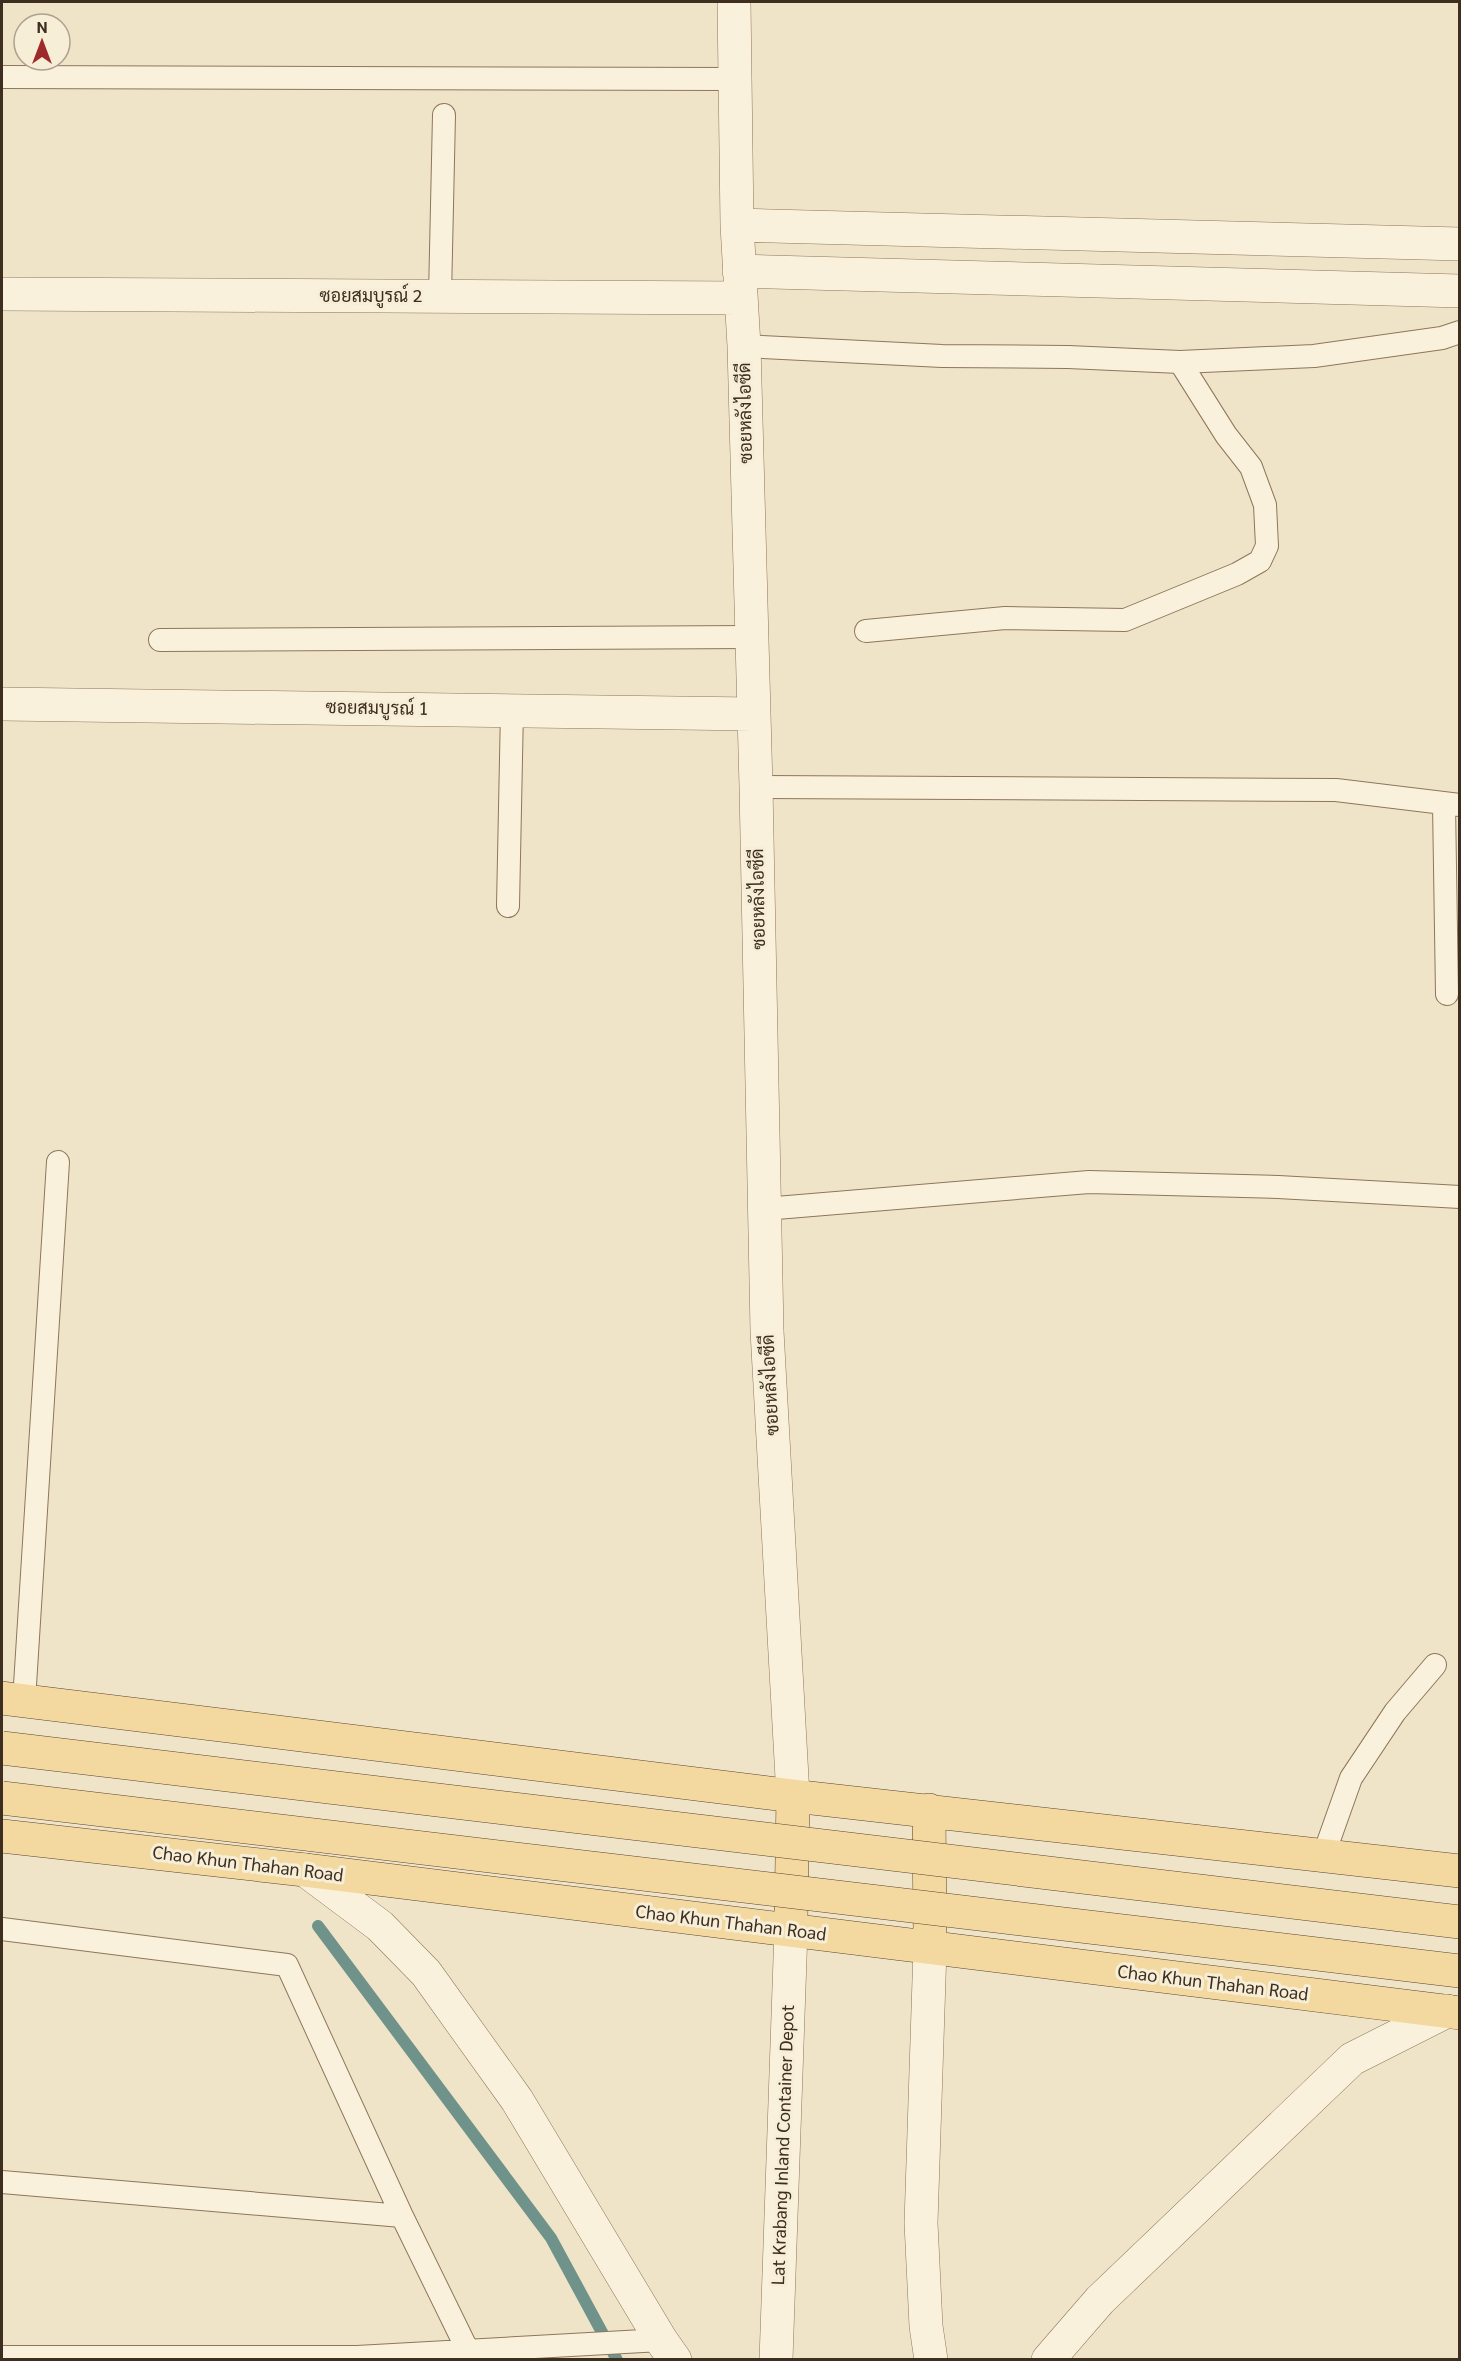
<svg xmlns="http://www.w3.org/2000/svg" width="1461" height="2361" font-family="Georgia,Sarabun,serif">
<rect width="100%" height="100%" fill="#f0e4c8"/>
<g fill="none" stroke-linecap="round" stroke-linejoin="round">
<!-- stream -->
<path stroke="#6f938a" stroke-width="12" d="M318 1926 551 2238 617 2360"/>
<defs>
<path id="lane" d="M2 77 735 79
M440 296 444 115
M744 346 942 356 1068 357 1180 362 1226 435 1251 467 1265 505 1267 546 1260 561 1237 574 1125 620 1005 618 866 631
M1180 362 1314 356 1442 338 1460 332
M160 640 751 637
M756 787 1336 790 1460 805
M1444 804 1447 994
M508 906 512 710
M764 1209 1089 1182 1278 1187 1460 1197
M24 1701 58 1162
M1324 1854 1351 1778 1395 1712 1435 1665
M2 1929 287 1965 402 2216
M2 2182 402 2216 468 2351
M2 2357H357L661 2340"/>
<path id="street" d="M734 2 737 225 744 346 756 787 767 1331 793 1796
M737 225 1460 244
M739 271 1460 291
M2 294 741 298
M2 704 753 714
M305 1870 380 1926 426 1973 517 2100 661 2340 675 2360
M930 1949 921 2223 926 2326 931 2360
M776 2360 791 1930
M1048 2360 1100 2300 1352 2059 1447 2011"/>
<path id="primary" d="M2 1698 793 1796 1460 1871
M929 1810 930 1938
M2 1836 305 1870 1460 2013
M791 1919 793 1796"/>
</defs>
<!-- lane casing -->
<use href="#lane" stroke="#8d765c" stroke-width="24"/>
<!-- street casing -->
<use href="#street" stroke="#8d765c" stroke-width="34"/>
<!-- primary casing -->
<use href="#primary" stroke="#5b4430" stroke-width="34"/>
<!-- lane -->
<use href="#lane" stroke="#faf1dc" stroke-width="22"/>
<!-- street -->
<use href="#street" stroke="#faf1dc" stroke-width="33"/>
<!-- primary -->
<use href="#primary" stroke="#f3d9a0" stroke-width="33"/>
<defs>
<path id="primary-bridge" d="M2 1748 1460 1922
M2 1798 1460 1971"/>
</defs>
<!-- primary-bridge casing -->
<use href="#primary-bridge" stroke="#5b4430" stroke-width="34" stroke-linecap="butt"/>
<!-- primary-bridge -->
<use href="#primary-bridge" stroke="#f3d9a0" stroke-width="33"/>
</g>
<g text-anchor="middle" stroke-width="6" stroke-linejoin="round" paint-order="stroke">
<!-- street labels -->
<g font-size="18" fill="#3d2e20" stroke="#f7eed8">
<text x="371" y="302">ซอยสมบูรณ์ 2</text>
<text transform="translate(745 413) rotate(-91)" y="6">ซอยหลังไอซีดี</text>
<text transform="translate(377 708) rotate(1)" y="6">ซอยสมบูรณ์ 1</text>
<text transform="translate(758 899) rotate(-91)" y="6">ซอยหลังไอซีดี</text>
<text transform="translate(770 1385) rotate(-93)" y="6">ซอยหลังไอซีดี</text>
<text transform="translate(248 1864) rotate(7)" y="6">Chao Khun Thahan Road</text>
<text transform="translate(731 1923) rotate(7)" y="6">Chao Khun Thahan Road</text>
<text transform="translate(1213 1983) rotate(7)" y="6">Chao Khun Thahan Road</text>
<text transform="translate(783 2145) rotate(-88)" y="6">Lat Krabang Inland Container Depot</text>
</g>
</g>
<!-- border -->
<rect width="1461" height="2361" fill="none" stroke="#3d2e20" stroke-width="6"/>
<!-- north arrow -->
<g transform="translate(42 42)"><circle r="28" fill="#f7eed8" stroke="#ada18e" stroke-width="1.5"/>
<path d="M0-4.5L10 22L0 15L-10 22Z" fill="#9e2a2b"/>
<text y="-9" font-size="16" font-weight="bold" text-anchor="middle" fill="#3d2e20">N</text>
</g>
</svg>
